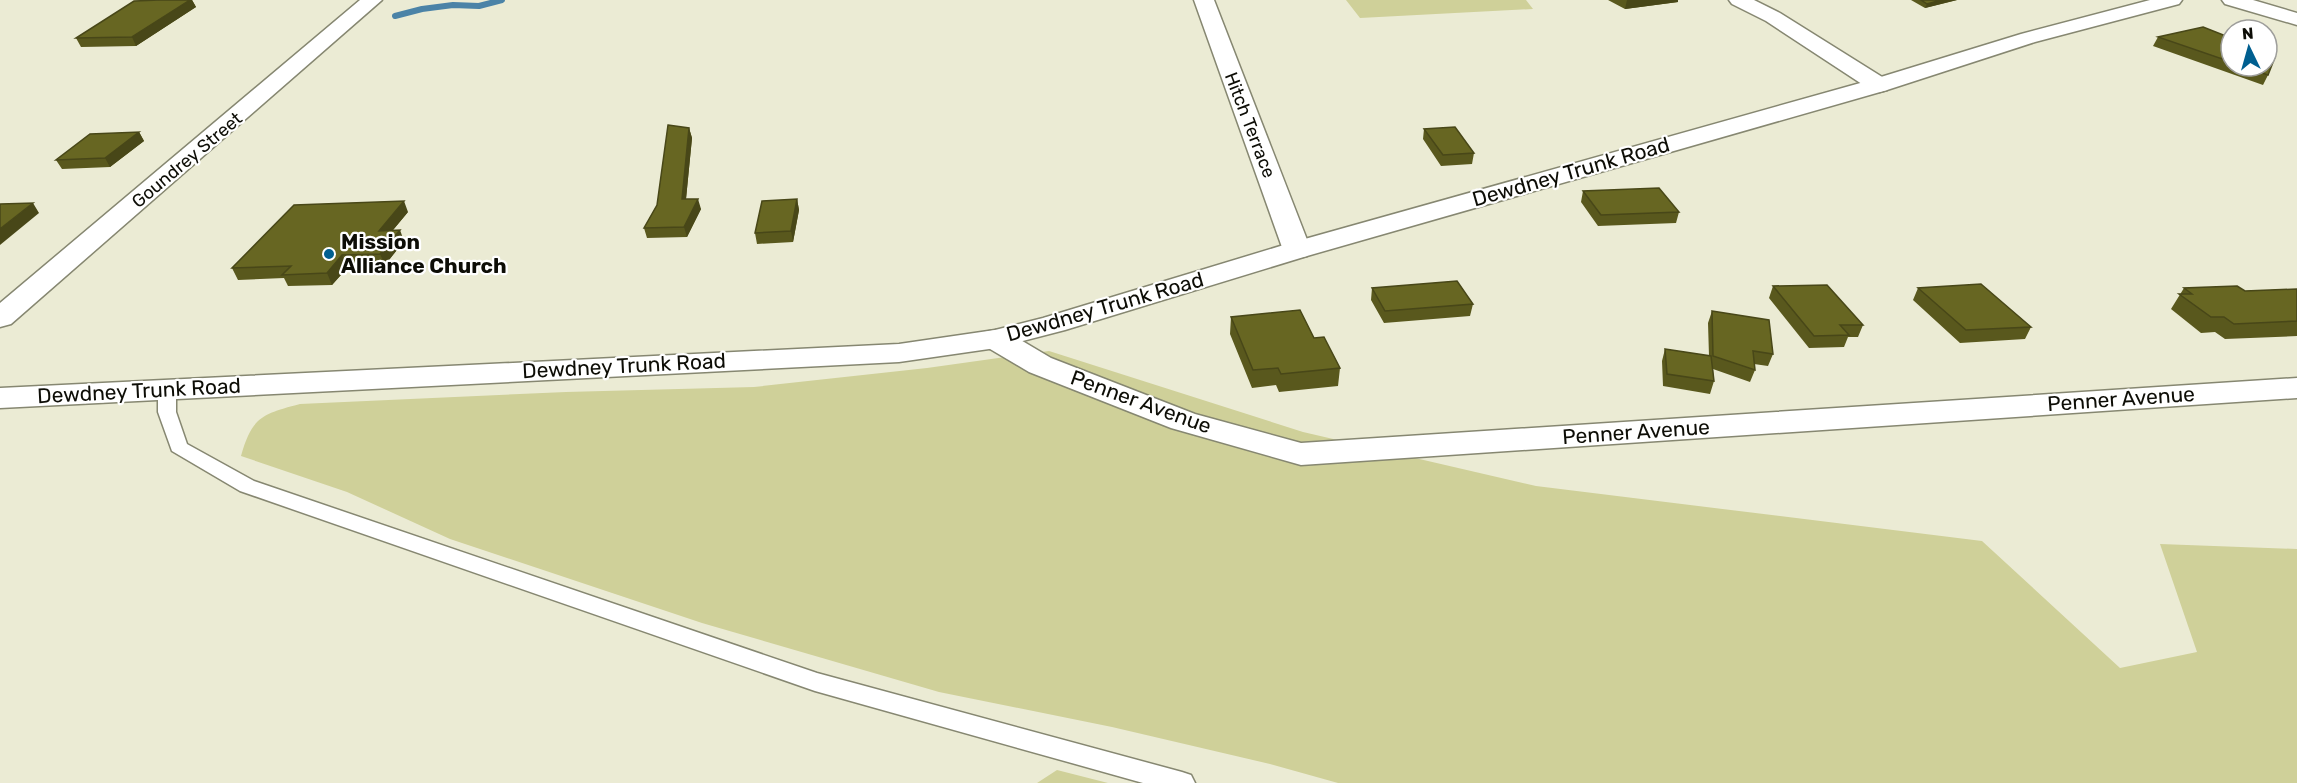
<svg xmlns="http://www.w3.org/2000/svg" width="2297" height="783" font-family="Rubik,sans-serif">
<rect width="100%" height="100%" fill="#ebebd4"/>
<!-- green -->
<path fill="#cfd099" d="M1346 0H1526L1533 9 1360 18Z
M1049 351 1303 432 1536 486 1982 541 2120 668 2197 652 2160 544 2297 549V783H1338L1270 764 1112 727 939 692 702 623 450 539 347 492 241 456C252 417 262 414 300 404L566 392 754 387 927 368Z
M1057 770 1108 783H1037Z"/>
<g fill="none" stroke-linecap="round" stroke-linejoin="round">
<!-- stream -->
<path stroke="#4b83a7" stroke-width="6" d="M395 16 422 9 453 5 479 6 502 0"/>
<defs>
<path id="lane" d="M167 385 173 386 176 390V412L187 444 254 481 817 673 1182 772 1191 775 1195 783H1143L815 691 240 491 172 451 158 412V390L161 386Z"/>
<path id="street" d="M360 0H382L11 324 0 327V303Z
M1194 0H1214L1311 250 1307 256 1297 258 1287 256 1283 250Z
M1729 0H1754L1780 13 1887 80 1890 85 1887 90 1879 92 1871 90 1766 21 1732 4Z
M2222 0H2253L2297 13V25L2225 4Z
M996 330 1007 332 1051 358 1195 414 1301 443 2297 378V398L1301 465 1171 428 1029 372 985 346 980 339 985 332Z"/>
<path id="secondary" d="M2150 0H2182L2179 4 2035 42 1887 90 1307 256 1065 330 996 348 899 362 0 408V388L899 344 995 330 1043 318 1287 244 1871 80 2021 34Z"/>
</defs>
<!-- lane casing -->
<use href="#lane" stroke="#868771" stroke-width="3"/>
<!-- street casing -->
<use href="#street" stroke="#868771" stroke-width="3"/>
<!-- secondary casing -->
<use href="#secondary" stroke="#868771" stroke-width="3"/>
<!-- lane -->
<use href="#lane" fill="#fff" fill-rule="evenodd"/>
<!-- street -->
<use href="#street" fill="#fff" fill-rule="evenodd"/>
<!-- secondary -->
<use href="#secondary" fill="#fff" fill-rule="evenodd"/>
</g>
<!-- wall -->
<path fill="#59581d" d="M160 0H192L196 7 136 46 81 47 76 38Z
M1608 0H1678V2L1625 9Z
M1911 0H1957L1925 8Z
M2158 37 2231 38V66H2267L2268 75 2263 85 2153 46Z
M689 128 692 138 686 199 701 209 687 237 647 238 644 228 657 205Z
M1424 129 1474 153 1472 164 1441 166 1423 139Z
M139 132 144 141 110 167 62 169 56 160Z
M1583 191 1679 212 1676 223 1598 226 1581 202Z
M797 199 799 210 793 242 757 244 755 233Z
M408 212 393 230 404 241 385 265 348 267 332 285 288 286 284 278 238 280 232 268Z
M1773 286 1863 325 1858 337H1848L1844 347 1809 348 1769 298Z
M1372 288 1473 304 1470 316 1384 323 1371 300Z
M1918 288 2031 327 2025 339 1960 343 1913 300Z
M2184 288 2245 291 2297 289V336L2225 339 2215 332 2201 333 2171 309Z
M1712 311 1773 354 1768 366 1754 364 1755 370 1750 382 1713 369 1714 381 1710 394 1663 386 1662 361 1665 349 1709 356 1708 323Z
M1231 317 1314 338 1340 368 1338 386 1279 392 1276 385 1252 388 1230 334Z"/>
<!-- shaded-wall -->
<path fill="#484718" d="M190 0H192L196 7 136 46 132 37Z
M1627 0H1678V2L1625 9Z
M1941 0H1957L1925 8 1927 4Z
M689 128 692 138 685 209 682 199Z
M139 132 144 141 110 167 105 158Z
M698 199 701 209 687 237 684 227Z
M797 199 799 210 793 242 791 231Z
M404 201 408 212 383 242 379 231Z
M33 203 39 213 0 245V229Z
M400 230 404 241 385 265 380 254Z
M342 255 348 267 332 285 327 273Z"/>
<!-- building -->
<path fill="#676622" stroke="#484718" stroke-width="1.5" d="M160 0H190L132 37 76 38 134 1Z
M1921 0H1941L1927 4Z
M2203 27 2231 38V62L2158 37Z
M2267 53 2275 57 2268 75 2242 66H2267Z
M668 125 689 128 682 199H698L684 227 644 228 657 205Z
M1455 127 1474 153 1443 155 1424 129Z
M139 132 105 158 56 160 90 134Z
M1659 188 1679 212 1601 215 1583 191Z
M797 199 791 231 755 233 762 201Z
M404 201 379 231 400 230 380 254 342 255 327 273 282 275 291 266 232 268 294 205Z
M33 203 0 229V204Z
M1457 281 1473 304 1385 311 1372 288Z
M1981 284 2031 327 1966 330 1918 288Z
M1827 285 1863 325H1840L1849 335 1814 336 1773 286Z
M2237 286 2245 291 2297 289V321L2234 324 2224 317H2211L2179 294H2192L2184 288Z
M1300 310 1314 338 1324 337 1340 368 1281 374 1278 368 1253 370 1231 317Z
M1712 311 1769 320 1773 354 1753 351 1755 370 1713 356Z
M1665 349 1711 356 1714 381 1667 374Z"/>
<!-- markers -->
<circle fill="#005f90" stroke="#fff" stroke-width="2" cx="329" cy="254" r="6"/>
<g text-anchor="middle" stroke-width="4.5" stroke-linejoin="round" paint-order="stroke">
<!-- far-street labels -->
<g font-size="18" fill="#0d0d06" stroke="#fff">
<text transform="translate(1250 125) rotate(69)" y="6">Hitch Terrace</text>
<text transform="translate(187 160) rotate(-40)" y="6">Goundrey Street</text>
</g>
<!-- street labels -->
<g font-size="21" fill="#0d0d06" stroke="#fff">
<text transform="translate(1571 172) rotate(-16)" y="7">Dewdney Trunk Road</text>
<text transform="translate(1105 307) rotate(-16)" y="7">Dewdney Trunk Road</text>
<text transform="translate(624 366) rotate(-3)" y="7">Dewdney Trunk Road</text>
<text transform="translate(139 391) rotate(-3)" y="7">Dewdney Trunk Road</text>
<text transform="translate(2121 399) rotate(-4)" y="7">Penner Avenue</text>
<text transform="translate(1141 402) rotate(20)" y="7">Penner Avenue</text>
<text transform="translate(1636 432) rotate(-4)" y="7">Penner Avenue</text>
</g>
<!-- poi labels -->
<g font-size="21" font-weight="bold" fill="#0d0d06" stroke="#fff" text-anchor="start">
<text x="341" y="249">Mission<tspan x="341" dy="24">Alliance Church</tspan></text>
</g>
</g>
<!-- north arrow -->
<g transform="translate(2249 48) rotate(355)"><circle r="28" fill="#ffffff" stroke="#9e9e9b" stroke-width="1.5"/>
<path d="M0-4.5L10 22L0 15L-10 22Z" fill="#005f90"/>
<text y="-9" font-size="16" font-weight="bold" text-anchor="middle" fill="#0d0d06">N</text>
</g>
</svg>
